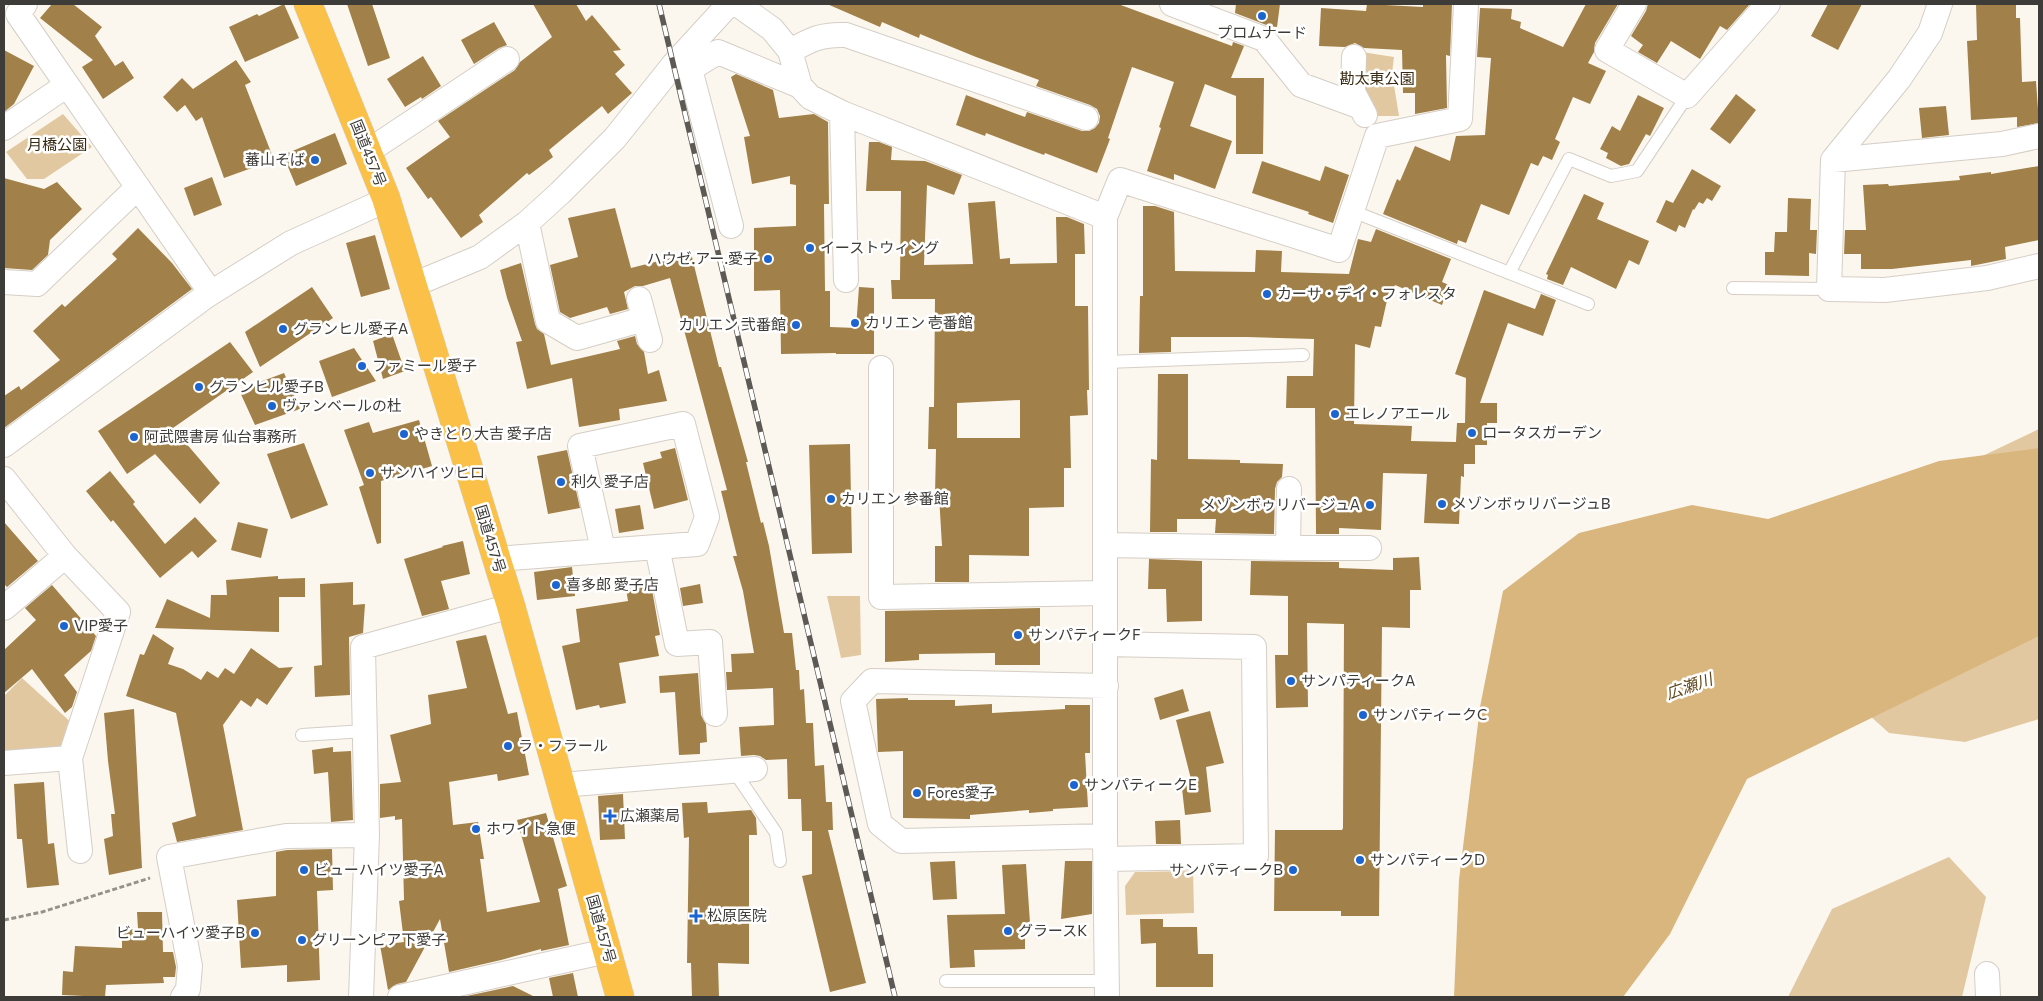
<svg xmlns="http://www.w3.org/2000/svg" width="2043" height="1001" font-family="Commissioner,'Noto Sans JP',sans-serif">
<rect width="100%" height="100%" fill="#fcf7ee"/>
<!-- green -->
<path fill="#e2c8a0" d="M1362 52 1394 57 1392 73 1399 116H1371L1361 82Z
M63 114 92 147 44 179H27L6 152Z
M2039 429V719L1965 742 1889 733 1849 697 1976 459Z
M827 596H860L861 655 841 658Z
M22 678 74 725 66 750 4 759V696Z
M1949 857 1986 897 1962 997H1788L1832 909Z
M1193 871 1194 913 1126 915 1125 886 1135 872Z"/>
<!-- water -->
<path fill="#d9b67e" d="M2039 448V636L1747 779 1670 934 1623 997H1454L1459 880 1480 707 1503 591 1579 533 1692 505 1768 519 1939 461Z"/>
<!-- building -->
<path fill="#a18049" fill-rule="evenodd" d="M52 4H73L102 27 95 36 115 66 123 61 134 78 103 99 82 67 93 60 40 18Z
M284 4 299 38 245 62 229 27 257 14 259 16Z
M347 4H372L390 58 368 66Z
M533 4H576L586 21 592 15 621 50 613 51 625 65 615 74 632 93 608 114 602 106 549 150 553 157 529 175 527 173 479 215 483 222 461 238 431 197 428 199 406 168 450 137 438 121 515 70 520 62 552 37Z
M827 4H1118L1232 46 1233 42 1244 46 1231 78H1264L1263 154H1236V96L1205 84 1190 126 1232 141 1215 189 1174 174V180L1147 171 1161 128 1159 127 1174 82 1132 67 1108 138 1110 139 1097 173 1045 153 1044 155 986 133 985 136 956 125 966 95 1025 117 1027 112 1082 131H1089L1095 128 1099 123 1100 116 1097 109 1090 105 1036 86 1039 80 976 57 920 34 919 38 882 22 880 27Z
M1236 4H1280L1277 27 1269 26 1235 13Z
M1367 4 1423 7V4H1452L1450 56 1446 55 1447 108 1415 114V93H1403L1402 50 1364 48 1355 43 1345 47 1319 46 1321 8 1366 11Z
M1586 4H1618L1595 43 1594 52 1588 63 1606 71 1590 104 1573 97 1555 139 1560 142 1552 160 1543 156 1538 166 1531 163 1509 215 1481 204 1466 243 1458 240 1457 244 1383 214 1397 179 1400 181 1415 146 1450 161 1456 136 1485 135 1491 58 1477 57 1480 8 1512 9 1511 19 1521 22 1520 28 1563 47Z
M1648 4H1750L1727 30 1720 26 1700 59 1671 41 1657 63 1638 52 1643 45 1631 36 1646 11Z
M1828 4H1862L1838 50 1811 36Z
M1976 4H2016V18H2020L2022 82 2036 81 2039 123 2017 127V117L1971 120 1967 41 1977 40Z
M494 22 507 45 499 48 474 64 461 40Z
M4 50 34 66 14 104 4 112Z
M423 56 441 86 422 99 421 97 405 107 387 79Z
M236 60 251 82 245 85 274 160 224 178 202 117 196 121 185 105 177 112 163 97 182 78 193 89Z
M736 74 773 90 779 118 814 114 828 122 829 204H824L825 291H830V327L856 328 859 287 874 288V354H836V353L781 354 780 290 754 291V228L796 226V185L790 184V176L752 184 744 137 750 136 731 77Z
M1736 94 1756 110 1730 144 1710 129Z
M1638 95 1664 108 1650 136 1646 134 1629 164 1621 166 1606 158 1608 153 1600 149 1612 126 1620 131Z
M1946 106 1949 135 1922 138 1919 108Z
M335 133 347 164 296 186 283 155Z
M869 142H879L892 147 891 160 925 161 962 175 954 195 927 185 924 265 973 264 968 203 995 201 1000 259 1010 258V264L1057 263 1056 217H1067L1084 224 1085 254H1075V306H1088L1089 390H1087L1088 415 1070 416 1071 468H1064V507L1029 508V556L969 555V582H935V546H942L939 495H935L936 449H928L929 407H934L935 299H892L891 280H900L901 191H866ZM1020 400V438H957V403Z
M1262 161 1320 181 1325 166 1349 175 1333 223 1308 214 1309 212 1252 193Z
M2039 166V240L2005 247 2006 259 1971 266V260L1892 269H1861V254H1844L1845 230H1866L1863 185 1888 184 1889 186 1960 180 1959 176 1991 172V174Z
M1692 169 1721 186 1712 201 1707 198 1703 204 1699 202 1694 210 1693 209 1685 228 1679 225 1676 232 1656 222 1666 200 1673 203Z
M212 177 222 205 194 216 184 188Z
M4 178 44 189 57 182 82 209 50 240 48 255 32 270 4 268Z
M1584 194 1604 203 1597 219 1649 241 1639 265 1629 260 1616 289 1571 267 1563 285 1547 279 1548 275 1546 274Z
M1788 198 1811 199 1810 230H1817L1816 254 1809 253V276L1765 275V252H1774L1775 232H1787Z
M1143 206H1155L1174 212 1175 271 1255 272 1256 250 1282 251 1281 272 1349 274 1358 239 1371 242 1376 229 1451 259 1442 282 1449 285 1442 305 1395 285 1394 288 1390 287 1381 327 1375 326 1370 348 1355 344 1354 424 1412 426 1411 441 1456 442 1457 423H1465L1466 378 1455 374 1484 290 1535 309 1541 294 1556 300 1543 336 1508 323 1480 403H1497V423H1487V445H1475V464H1464V477L1461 476 1459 524 1424 523 1427 474 1383 473 1381 530 1339 528V534H1316L1315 408H1286L1287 376H1313L1314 339 1247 337H1171V352L1139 353 1140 296H1143Z
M615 208 631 268 691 253 719 367H721L729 395 748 462H746L761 523 763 522 769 546 784 633H792L796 670H799L800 690 804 689 806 723H813L815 766 824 765 826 802H832L833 830H828L866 983 830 992 802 876 812 874V831H802L801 799H788L787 759 766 760 760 756 754 755 741 756 739 727 774 725 773 688 727 690 726 672H732L731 654 754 653 743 591 733 556H737L721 491 727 490 670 278 643 286H635L624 292 628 309 610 314 607 307 570 318 560 312 550 265 578 257 568 218Z
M138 228 172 263 192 289 4 428V396L19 386 21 390 60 360 33 331 62 304 65 307 117 259 112 254Z
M375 235 390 289 361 297 346 243Z
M521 263 535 324 537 329 544 334 551 365 620 349 617 341 635 336 637 344 644 352 648 374 659 370 667 401 619 409 620 420 579 427 572 378 527 389 516 342 522 341 507 298 500 270Z
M312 287 333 318 260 367 245 332Z
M392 334 405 371 383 379 373 341Z
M230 342 253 372 173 428 220 483 200 504 155 454 127 474 98 431Z
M354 348 376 381 332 397 319 361Z
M284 373 300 409 255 425 239 390Z
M1158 374H1188V459L1240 460V463L1283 464 1282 477 1277 482 1275 489 1274 534 1215 533 1216 519H1177V532H1150L1151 459 1157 460Z
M419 420 432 466 381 481V543L377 544 359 487 364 485 344 430 369 422 373 433Z
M304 443 328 505 291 519 267 454Z
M850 444 852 553 812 554 809 445Z
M675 448 688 500 654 509 643 463 662 458 660 452Z
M567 450 580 508 548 514 537 456Z
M110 471 135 502 133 504 165 544 195 517 217 541 198 558 192 551 160 578 113 520 111 522 86 491Z
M640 505 644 529 619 533 615 509Z
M4 522 38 561 7 587 4 584Z
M238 522 268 529 261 558 231 550Z
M463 541 470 574 441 581 449 609 422 616 404 559 443 547 442 546Z
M1419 557 1421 590H1410V628L1382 627 1379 916H1341V911H1274L1275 830H1342L1343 828 1344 624 1307 623 1308 707 1276 708 1275 655H1288V596L1250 595 1251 561 1339 562V568L1393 570V558Z
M1149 559 1202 561V621L1167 622 1166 589H1148Z
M572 567 575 596 537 600 534 572Z
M278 576V579L305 578V597H279V632L155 628 167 599 210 618 211 595H227L226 580Z
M353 582V605L365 604 363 633 349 637 350 695 315 697 314 666 322 665 320 584Z
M651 584 660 635 655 636 659 656 619 663 626 703 600 708 599 705 576 710 562 646 580 642 576 609 628 601 626 589Z
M700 584 703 603 683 606 680 588Z
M52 585 96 636 91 651 64 675 77 692 72 707 65 713 32 669 4 693V650L36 620 25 608Z
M1040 608V665H995V653L919 654V660L885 662V611Z
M153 634 174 648 168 664 183 669 201 680 207 671 218 678 225 668 234 674 251 648 279 668 293 667 267 705 257 698 251 707 241 700 223 725 243 830 177 842 172 823 196 816 176 713 126 696 140 654 144 655Z
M486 635 508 714 517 712 529 775 498 781 497 774 449 782 453 825 478 822 484 859H480L487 912 540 902 517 820 546 813 567 886 558 889 569 945 541 951V949L501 960 449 972 440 919 406 982 397 984 388 990 380 945 404 942 399 901 404 900 402 819 395 820V816L380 818V784L401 782 390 735 431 724 428 695 467 688 456 641Z
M698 673 701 715 706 724 707 742 700 743V754L679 755 675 692 660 693 659 676Z
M1183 689 1189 711 1160 720 1154 698Z
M908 698V700H955V706L992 704V713L1065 709V705H1090V753H1085L1088 807 1053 809V811L1029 813V810L970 815V819L903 818V751L878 752 876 699Z
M134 709 142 868 109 875 104 839 113 836 111 814H115L108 761 104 713Z
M1210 711 1224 763 1206 767 1211 812 1185 815 1181 780 1191 779 1176 720Z
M333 747V752L351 751 353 820 331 822 328 772 314 774 312 750Z
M44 782 48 844 54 843 59 885 27 888 22 839H17L14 784Z
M623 794 625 839 600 840 598 796Z
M707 802 708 813 751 810 756 818 757 835H749V964L718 963 719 997H692L691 963H687L689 837 684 838 682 803Z
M1180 820 1181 844H1156L1155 821Z
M332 849 333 890 317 891 320 980 287 982V965L241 968 237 900 276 896V852L287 850Z
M955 861 957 899 933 900 930 862Z
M1065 861H1092V914L1061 919Z
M1026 864 1030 923 1025 924V949L974 950 975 967 950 968 947 915 1005 914 1002 865Z
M137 912H162L163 952H173L176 967 175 977H163L164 983 106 985 105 997 62 995 63 971 73 972 75 946 122 948V929H138Z
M1140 919H1163V927H1197L1198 954H1213V987H1156V943L1141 944Z
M573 973 578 997H553L549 978Z
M513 986 535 997H462Z"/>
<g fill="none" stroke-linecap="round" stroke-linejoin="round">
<defs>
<path id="service" d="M1352 211 1588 304
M1509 273 1569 159 1611 176 1637 171 1687 96
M1733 288 1829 289
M1106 362 1303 355
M302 735 365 731
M734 771 776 833 780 861
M946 981H1107"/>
<path id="minor" d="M25 4 18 14 211 293
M737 4 772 29 790 51 800 86 810 97 842 113 1105 217V836L1107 997
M1172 4 1264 39 1301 85 1361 107
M1634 4 1607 50 1687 96 1768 4
M1940 4 1930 33 1899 79 1833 160 1829 289 1885 290 1987 278 2039 266
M790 51C812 39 821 34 846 35L1086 118
M1354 57 1353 92 1365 115
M842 113 846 280
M4 128 67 85
M367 152 507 59
M1833 160 2002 144 2039 136
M1105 217 1120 180 1339 250 1377 136 1460 119 1466 4
M527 223 548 321 577 338 644 319
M731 226 690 69 718 52 800 86
M4 282 37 284 138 187
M413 285 480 257 527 223 560 193 615 138 674 64 729 4
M639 299 650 340
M881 368V597L1105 593
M4 445 206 296 291 243 373 206 386 198
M4 479 65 556 4 608
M1106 545 1288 548 1289 489
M657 547 677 644 710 642 715 714
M1288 548H1369
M496 559 697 544 707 517 683 424 580 446 603 550
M1105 644 1254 647 1256 856 1107 859
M70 758 80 851
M4 763 70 758 118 612 65 556
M561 785 755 769
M1105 836 901 841 880 824 853 701 872 681 1106 686
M1987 974 1988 997
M183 997 188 989 190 966 169 857 286 836 367 835
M361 997 367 835 363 647 511 606
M400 997 607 951"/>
<path id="trunk" d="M308 4 386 198 511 606 620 997"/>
</defs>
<!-- service casing -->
<use href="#service" stroke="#d4cec6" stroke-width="14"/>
<!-- minor casing -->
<use href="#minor" stroke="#d4cec6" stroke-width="26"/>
<!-- trunk casing -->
<use href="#trunk" stroke="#d5d4d3" stroke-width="29"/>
<!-- path -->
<path stroke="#95928c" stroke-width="3" stroke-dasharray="5 2.5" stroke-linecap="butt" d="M4 920 42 912 150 878"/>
<!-- service -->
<use href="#service" stroke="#fff" stroke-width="12"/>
<!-- minor -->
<use href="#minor" stroke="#fff" stroke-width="24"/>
<!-- trunk -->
<use href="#trunk" stroke="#fac047" stroke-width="28"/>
<defs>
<path id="rail" d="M659 4 895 997"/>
</defs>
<!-- rail casing -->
<use href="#rail" stroke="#5d5a55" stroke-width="5.5"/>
<!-- rail -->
<use href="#rail" stroke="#fff" stroke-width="4" stroke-dasharray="11" stroke-linecap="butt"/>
</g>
<!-- markers -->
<g fill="#1c64d0" stroke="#fff" stroke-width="2">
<circle cx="1262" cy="16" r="5"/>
<circle cx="315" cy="160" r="5"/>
<circle cx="810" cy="248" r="5"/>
<circle cx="768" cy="259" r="5"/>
<circle cx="1267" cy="294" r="5"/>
<circle cx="855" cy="323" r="5"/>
<circle cx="796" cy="325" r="5"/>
<circle cx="283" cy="329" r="5"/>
<circle cx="362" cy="366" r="5"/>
<circle cx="199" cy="387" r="5"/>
<circle cx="272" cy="406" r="5"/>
<circle cx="1335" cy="414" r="5"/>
<circle cx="1472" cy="433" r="5"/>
<circle cx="404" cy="434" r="5"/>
<circle cx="134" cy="437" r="5"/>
<circle cx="370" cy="473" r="5"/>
<circle cx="561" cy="482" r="5"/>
<circle cx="831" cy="499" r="5"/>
<circle cx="1442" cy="504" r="5"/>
<circle cx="1370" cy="505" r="5"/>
<circle cx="556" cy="585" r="5"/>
<circle cx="64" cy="626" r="5"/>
<circle cx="1018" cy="635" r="5"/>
<circle cx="1291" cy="681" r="5"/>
<circle cx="1363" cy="715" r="5"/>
<circle cx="508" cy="746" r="5"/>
<circle cx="1074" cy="785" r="5"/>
<circle cx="917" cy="793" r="5"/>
<path d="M607.5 808.5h5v5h5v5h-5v5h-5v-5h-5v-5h5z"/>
<circle cx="476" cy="829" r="5"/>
<circle cx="1360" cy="860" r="5"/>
<circle cx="304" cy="870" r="5"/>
<circle cx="1293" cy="870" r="5"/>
<path d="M693.5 908.5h5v5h5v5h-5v5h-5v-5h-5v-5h5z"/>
<circle cx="1008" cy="931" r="5"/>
<circle cx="255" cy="933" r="5"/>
<circle cx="302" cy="940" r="5"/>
</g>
<g text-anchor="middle" stroke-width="5" stroke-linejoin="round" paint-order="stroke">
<!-- poi labels -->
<g font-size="15" fill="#3e3c38" stroke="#fff" text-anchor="start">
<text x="1262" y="38" text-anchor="middle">プロムナード</text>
<text x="305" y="165" text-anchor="end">蕃山そば</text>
<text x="820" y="253">イーストウィング</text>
<text x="758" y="264" text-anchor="end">ハウゼ.アー.愛子</text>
<text x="1277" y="299">カーサ・デイ・フォレスタ</text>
<text x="865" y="328">カリエン 壱番館</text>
<text x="786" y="330" text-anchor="end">カリエン 弐番館</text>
<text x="293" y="334">グランヒル愛子A</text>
<text x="372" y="371">ファミール愛子</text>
<text x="209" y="392">グランヒル愛子B</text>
<text x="282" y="411">ヴァンベールの杜</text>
<text x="1345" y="419">エレノアエール</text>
<text x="1482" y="438">ロータスガーデン</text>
<text x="414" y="439">やきとり大吉 愛子店</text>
<text x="144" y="442">阿武隈書房 仙台事務所</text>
<text x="380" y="478">サンハイツヒロ</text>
<text x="571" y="487">利久 愛子店</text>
<text x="841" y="504">カリエン 参番館</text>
<text x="1452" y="509">メゾンボゥリバージュB</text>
<text x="1360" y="510" text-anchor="end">メゾンボゥリバージュA</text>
<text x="566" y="590">喜多郎 愛子店</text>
<text x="74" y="631">VIP愛子</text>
<text x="1028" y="640">サンパティークF</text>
<text x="1301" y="686">サンパティークA</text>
<text x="1373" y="720">サンパティークC</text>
<text x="518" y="751">ラ・フラール</text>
<text x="1084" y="790">サンパティークE</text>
<text x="927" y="798">Fores愛子</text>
<text x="620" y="821">広瀬薬局</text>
<text x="486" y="834">ホワイト急便</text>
<text x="1370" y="865">サンパティークD</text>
<text x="314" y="875">ビューハイツ愛子A</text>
<text x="1283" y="875" text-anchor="end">サンパティークB</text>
<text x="707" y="921">松原医院</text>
<text x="1018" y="936">グラースK</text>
<text x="245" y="938" text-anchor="end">ビューハイツ愛子B</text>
<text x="312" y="945">グリーンピア下愛子</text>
</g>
<!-- park labels -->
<g font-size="15" fill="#37290f" stroke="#fff">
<text x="1377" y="84">勘太東公園</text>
<text x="57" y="150">月橋公園</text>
</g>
<!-- street labels -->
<g font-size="15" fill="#3e3c38" stroke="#fff">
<text transform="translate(368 153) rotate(68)" y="5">国道457号</text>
<text transform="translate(490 539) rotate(73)" y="5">国道457号</text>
<text transform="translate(601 929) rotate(74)" y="5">国道457号</text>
</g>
<!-- water labels -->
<g font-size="16" font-style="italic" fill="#5f471b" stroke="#fff">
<text transform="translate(1689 686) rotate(-19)" y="6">広瀬川</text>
</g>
</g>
<!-- border -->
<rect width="2043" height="1001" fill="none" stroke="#3e3c38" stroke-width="10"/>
</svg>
